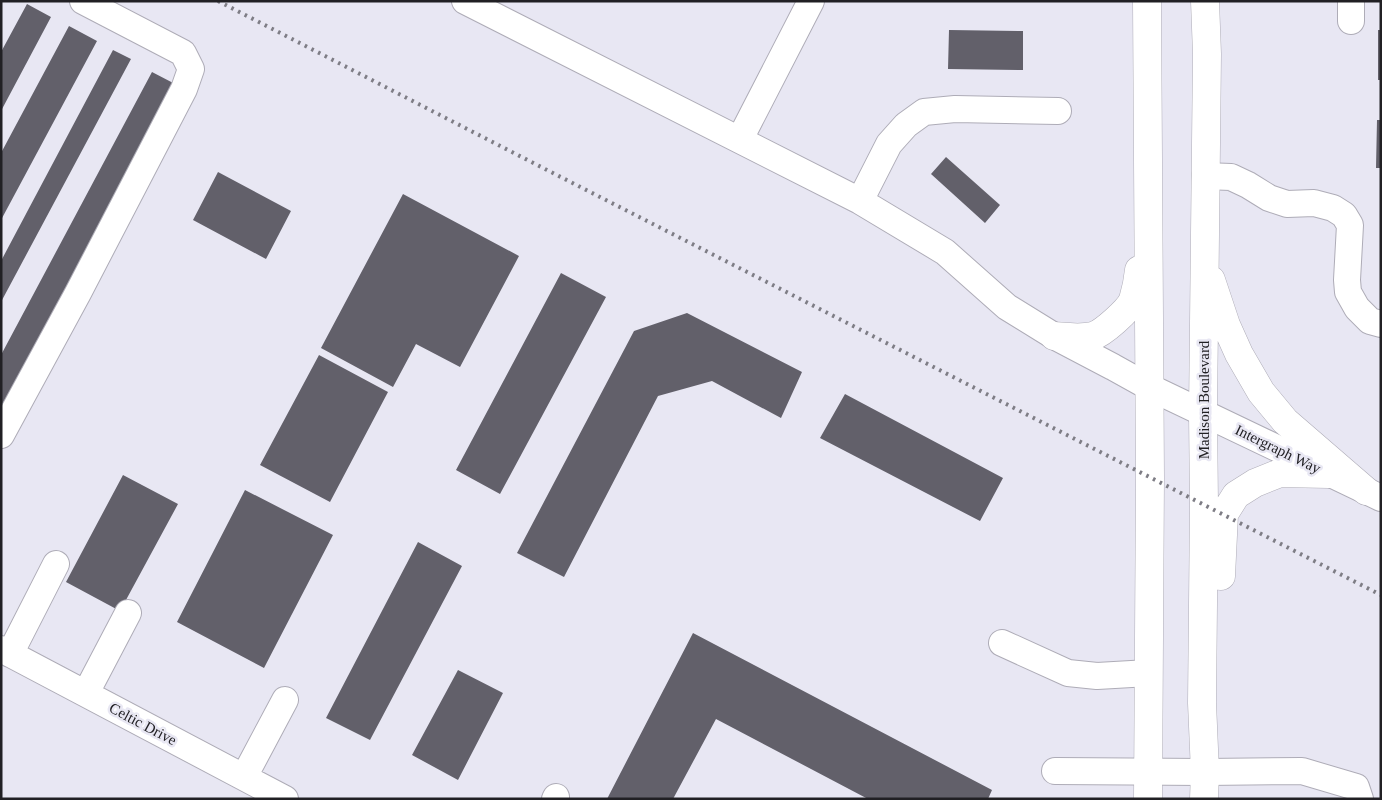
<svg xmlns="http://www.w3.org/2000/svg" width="1382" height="800" font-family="'Times New Roman',serif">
<rect width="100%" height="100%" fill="#e8e7f3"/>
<!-- building -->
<path fill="#62606a" d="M27 4 51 17 1 111V52Z
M69 26 97 41 1 220V153Z
M949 30 1023 31V70L948 69Z
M1378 30H1381V80H1378Z
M113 50 131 59 1 302V261Z
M152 72 177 85 1 415V355Z
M1377 120H1381V168H1376Z
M946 157 1000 205 985 223 931 174Z
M218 172 291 211 266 259 193 220Z
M403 194 519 256 460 367 416 344 393 387 321 348Z
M561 273 606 297 500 494 456 470Z
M687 313 802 372 781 418 712 381 658 396 564 577 517 553 634 331Z
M319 355 388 392 330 502 260 465Z
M845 394 1003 478 980 521 820 438Z
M123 475 178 504 120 611 66 582Z
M245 490 333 535 264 668 177 622Z
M418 542 462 566 370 740 326 718Z
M693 633 992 790 988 799H868L716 719 673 799H607Z
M458 670 503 693 458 780 412 755Z"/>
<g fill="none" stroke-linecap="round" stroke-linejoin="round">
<defs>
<path id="minor" d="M465 1 860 201 945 252 1007 307 1054 336 1113 367 1149 387 1381 498
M1351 21V1
M740 139 811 1
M1205 176 1231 177 1248 185 1269 198 1287 204 1314 203 1333 208 1344 215 1350 225 1347 280 1348 292 1357 308 1370 321 1381 324
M860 201 889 144 906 125 924 112 955 109 1058 111
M1 435 78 293 184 89 191 69 183 53 83 1
M1002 643 1068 673 1097 676 1149 673
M1 649 285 799
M10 654 56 564
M86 693 128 613
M1055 771 1205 772 1302 771 1356 787 1360 799
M244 777 285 700
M555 799 556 797"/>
<path id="major" d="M1147 1 1150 477 1148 799
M1211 280 1226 325 1239 354 1261 392 1285 421 1366 491
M1054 336C1067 337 1080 339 1093 336 1103 333 1129 310 1133 300 1136 290 1138 280 1139 270
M1221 576 1224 514 1236 495 1255 483 1280 473 1329 474
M1204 799 1205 772 1202 703 1204 505 1203 413 1207 54 1205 1"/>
</defs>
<!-- minor casing -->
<use href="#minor" stroke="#aeacb7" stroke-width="28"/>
<!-- major casing -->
<use href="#major" stroke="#aeacb7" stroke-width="29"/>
<!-- minor -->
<use href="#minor" stroke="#fff" stroke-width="26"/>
<!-- major -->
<use href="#major" stroke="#fff" stroke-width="28"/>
<!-- rail -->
<path stroke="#7e7d85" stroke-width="4" stroke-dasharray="2.5 5" stroke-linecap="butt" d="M218 1 547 170 1381 595"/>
</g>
<g text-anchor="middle" stroke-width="5" stroke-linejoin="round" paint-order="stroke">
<!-- street labels -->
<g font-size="15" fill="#212024" stroke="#e8e7f3">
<text transform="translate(1204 400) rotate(-90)" y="5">Madison Boulevard</text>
<text transform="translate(1278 449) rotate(26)" y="5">Intergraph Way</text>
<text transform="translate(143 724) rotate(28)" y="5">Celtic Drive</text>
</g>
</g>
<!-- border -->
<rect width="1382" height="800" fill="none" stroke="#212024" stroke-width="5"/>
</svg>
